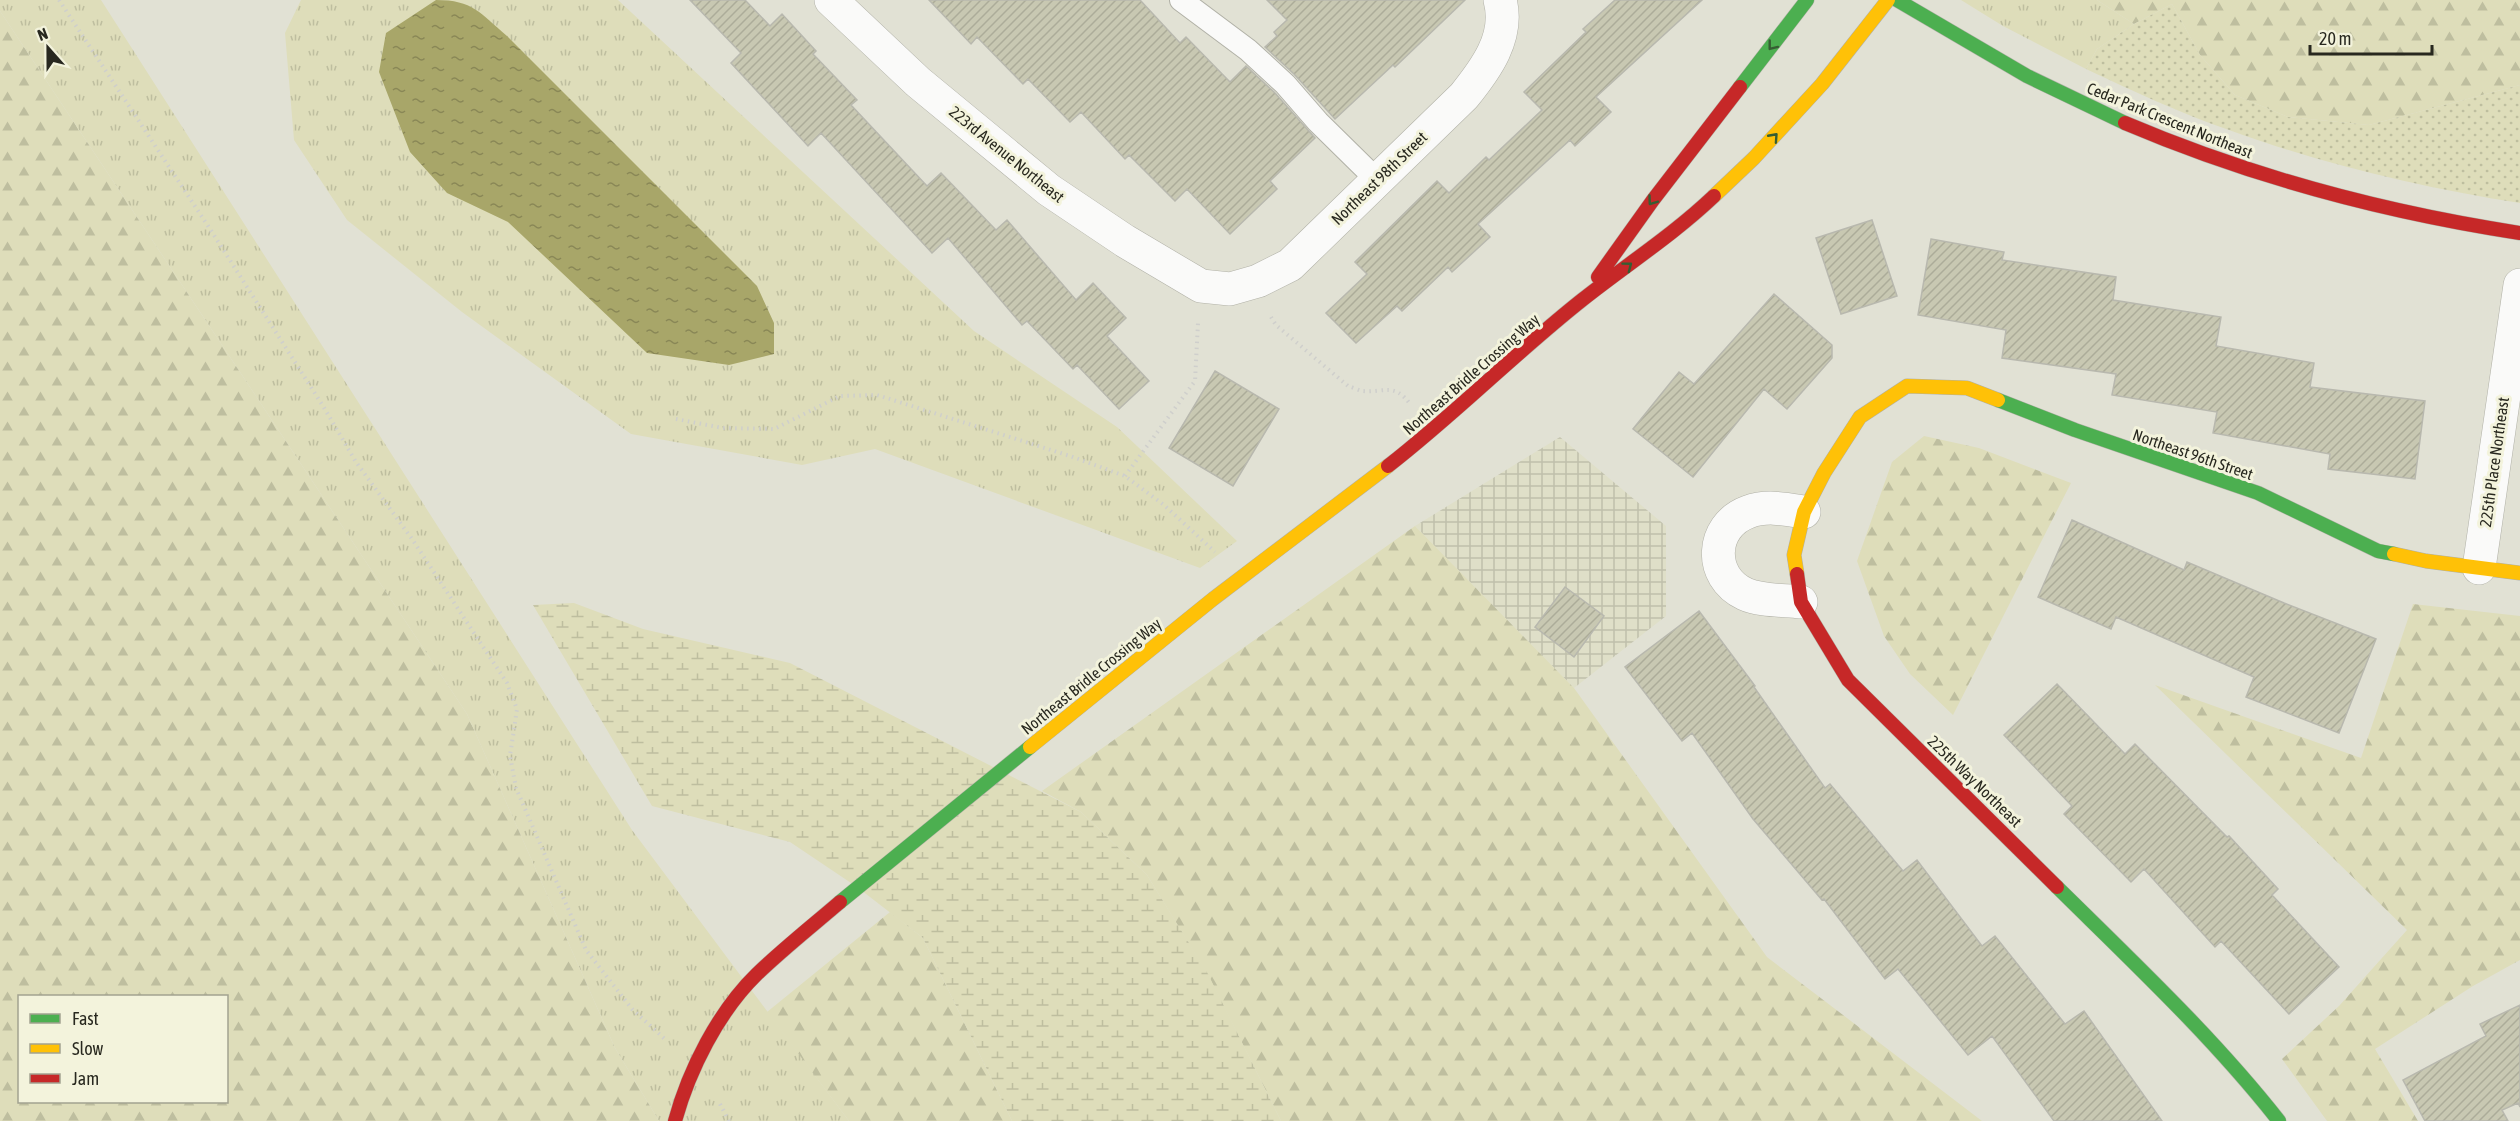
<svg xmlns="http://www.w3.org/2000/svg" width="2520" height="1121" font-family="'Asap Condensed',sans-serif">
<defs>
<pattern id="industrial-grid" width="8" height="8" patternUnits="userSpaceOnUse" patternTransform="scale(1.5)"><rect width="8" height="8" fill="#dfdfc8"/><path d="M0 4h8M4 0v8" fill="none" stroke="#bfbfab"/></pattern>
<pattern id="grass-tufts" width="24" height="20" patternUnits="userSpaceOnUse" patternTransform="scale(1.5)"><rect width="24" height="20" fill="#deddba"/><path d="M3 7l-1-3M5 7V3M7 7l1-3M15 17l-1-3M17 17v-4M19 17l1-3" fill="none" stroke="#bebe9f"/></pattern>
<pattern id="forest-firs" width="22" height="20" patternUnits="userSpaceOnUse" patternTransform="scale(1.5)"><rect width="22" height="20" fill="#deddba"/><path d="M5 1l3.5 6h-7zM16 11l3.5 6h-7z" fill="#bebe9f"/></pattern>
<pattern id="wetland-marsh" width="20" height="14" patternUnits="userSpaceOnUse" patternTransform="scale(1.5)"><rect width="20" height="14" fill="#deddba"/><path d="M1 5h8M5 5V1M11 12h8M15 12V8" fill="none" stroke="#bebe9f"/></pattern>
<pattern id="park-dots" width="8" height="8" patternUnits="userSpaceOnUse" patternTransform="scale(1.5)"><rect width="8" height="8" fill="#deddba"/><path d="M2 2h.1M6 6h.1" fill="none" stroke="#bebe9f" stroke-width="1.8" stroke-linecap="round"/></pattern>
<pattern id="water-ripples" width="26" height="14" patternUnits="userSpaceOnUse" patternTransform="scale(1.5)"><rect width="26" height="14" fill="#a8a669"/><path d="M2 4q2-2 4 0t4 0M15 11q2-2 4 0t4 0" fill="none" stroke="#898756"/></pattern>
<pattern id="building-hatch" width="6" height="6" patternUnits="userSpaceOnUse" patternTransform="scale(1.5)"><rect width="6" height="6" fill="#c8c8b2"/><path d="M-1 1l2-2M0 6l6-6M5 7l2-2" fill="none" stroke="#acac99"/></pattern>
</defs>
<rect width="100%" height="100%" fill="#e1e1d4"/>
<!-- industrial -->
<path fill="url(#industrial-grid)" d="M1560 437 1666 526V616L1574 688 1415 526Z"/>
<!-- grass -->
<path fill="url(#grass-tufts)" d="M0 0H101L632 830 849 1121H659L615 1048 467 714 0 11Z
M301 0H618L974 331 1117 427 1237 541 1200 568 875 449 802 465 631 434 462 312 347 220 294 140 285 33Z
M1961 0H2097L2134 24 2097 49 2086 69 2003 26Z"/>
<!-- forest -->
<path fill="url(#forest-firs)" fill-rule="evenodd" d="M2097 0H2520V85L2369 125 2288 117 2235 95 2200 55 2172 4 2134 24Z
M0 11 467 714 615 1048 659 1121H0ZM20 996H226V1102H20Z
M1924 436 1979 448 2071 483 1953 715 1910 674 1884 636 1857 561 1892 462Z
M1415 526 1574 688 1767 957 1982 1121H1281L1208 975 1147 875 1081 812 1042 791Z
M2413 604 2520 616V960L2473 986 2375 1049 2418 1121H2327L2282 1059 2339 1006 2407 930 2155 685 2361 758Z
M890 912 923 938 1012 1121H849L767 1012Z"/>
<!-- wetland -->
<path fill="url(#wetland-marsh)" d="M574 603 643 629 790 663 1081 812 1147 875 1208 974 1281 1121H1012L923 938 857 887 790 842 652 806 533 605Z"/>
<!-- park -->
<path fill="url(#park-dots)" d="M2172 4 2200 55 2235 95 2288 117 2369 125 2520 85V203C2422 188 2322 164 2229 130 2180 113 2133 91 2086 69L2097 49 2134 24Z"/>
<!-- water -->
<path fill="url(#water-ripples)" d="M436 0C473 0 480 13 507 36L757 286 774 323V354L729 365 647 353 508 222 447 193 410 152 379 72 386 33Z"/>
<!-- building -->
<path fill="url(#building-hatch)" stroke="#b8b8ae" stroke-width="1.5" d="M690 0H745L770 26 782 14 816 51 813 54 857 100 851 105 927 186 941 173 996 230 1007 220 1076 300 1093 283 1126 318 1107 336 1149 381 1119 409 1077 365 1073 369 1027 321 1022 325 948 238 932 253 821 133 808 146 731 63 741 53Z
M929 0H1140L1180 43 1186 37 1230 82 1246 66 1275 93 1315 138 1270 181 1277 189 1230 234 1187 189 1175 201 1129 155 1125 159 1081 112 1070 122 1028 79 1023 84 977 37 971 44Z
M1267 0H1465L1395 67 1393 65 1335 119 1294 74 1265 47 1277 36 1274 32 1287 20Z
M1615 0H1702L1596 97 1611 112 1575 146 1570 140 1478 224 1490 237 1452 272 1448 267 1402 311 1397 306 1356 343 1326 313 1367 274 1355 262 1437 181 1449 193 1486 157 1489 160 1542 110 1524 92 1586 32 1583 29Z
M1872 220 1897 296 1841 314 1816 238Z
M1931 239 2004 252 2002 260 2116 277 2113 300 2221 317 2216 346 2314 363 2310 387 2425 401 2415 479 2328 469 2330 454 2213 433 2217 412 2112 395 2116 374 2002 358 2006 330 1918 315Z
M1774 294 1832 345V358L1787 409 1764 389 1693 477 1633 429 1679 372 1694 384Z
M1215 371 1279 409 1233 486 1169 448Z
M2072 520 2184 570 2187 562 2284 603 2376 639 2339 733 2246 697 2254 677 2116 617 2111 629 2038 597Z
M1565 587 1604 616 1574 657 1535 627Z
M1699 611 1755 686 1754 687 1825 788 1830 784 1903 871 1917 860 1982 946 1995 936 2065 1024 2084 1011 2162 1121H2054L1992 1036 1968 1055 1898 969 1885 979 1824 899 1822 900 1753 819 1692 733 1682 741 1625 667Z
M2057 684 2125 754 2135 744 2227 837 2229 836 2278 889 2272 895 2339 967 2289 1014 2221 941 2215 947 2144 869 2131 882 2064 814 2072 806 2004 735Z
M2520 1005V1107L2518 1103 2502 1110 2508 1121H2425L2403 1080 2486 1036 2480 1024Z"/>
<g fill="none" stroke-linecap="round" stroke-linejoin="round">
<defs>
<path id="lane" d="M1181 0 1248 50 1285 84 1318 122 1378 181"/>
<path id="street" d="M831 0 918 82 1049 190 1125 241 1201 286 1230 289 1258 281 1290 265 1464 96C1485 70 1510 37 1500 0
M2479 568 2520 285
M1801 602C1784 600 1760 601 1745 594 1708 577 1710 526 1748 512 1766 505 1785 509 1804 512"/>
<path id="fast" d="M1897 0 2027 76 2125 123
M1740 87 1807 0
M1998 400 2075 430 2258 493 2378 551 2394 554
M2057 887C2133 962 2213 1037 2279 1121
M840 902 1030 747"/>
<path id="slow" d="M1714 196 1754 158 1822 84 1888 0
M2394 554 2426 561 2520 573
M1797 574 1794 555 1804 512 1824 473 1860 417 1907 386 1967 388 1998 400
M1030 747 1213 599 1388 466"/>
<path id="jam" d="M2125 123C2252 177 2383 212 2520 233
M1598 277 1653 200 1740 87
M1388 466C1455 414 1515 353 1582 300 1626 265 1673 235 1714 196
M1797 574 1801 602 1848 680 2057 887
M675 1121C689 1070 718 1012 757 974 783 949 812 926 840 902"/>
</defs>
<!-- lane casing -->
<use href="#lane" stroke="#b1b1a7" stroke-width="24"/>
<!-- street casing -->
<use href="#street" stroke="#b1b1a7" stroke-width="34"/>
<!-- fast casing -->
<use href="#fast" stroke="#b1b1a7" stroke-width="15"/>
<!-- slow casing -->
<use href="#slow" stroke="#b1b1a7" stroke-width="15"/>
<!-- jam casing -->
<use href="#jam" stroke="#b1b1a7" stroke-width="15"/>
<!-- path -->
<path stroke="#cfcfcc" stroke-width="4" stroke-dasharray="1.5 4.5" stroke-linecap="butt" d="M59 0 210 229 323 406 356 462 412 539 507 683 517 709 510 756 516 788 586 950 632 1009 667 1041
M1271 317 1276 325 1348 386C1352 387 1358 390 1362 391 1384 393 1394 382 1410 404
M676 419 723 428 774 429 840 396 877 395 1070 456 1125 476 1164 505 1215 552
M1125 476 1195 381 1198 323
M720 1104 729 1121"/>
<!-- lane -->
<use href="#lane" stroke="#fafaf9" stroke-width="22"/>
<!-- street -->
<use href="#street" stroke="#fafaf9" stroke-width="33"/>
<!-- fast -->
<use href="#fast" stroke="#4caf50" stroke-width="14"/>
<!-- slow -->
<use href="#slow" stroke="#ffc107" stroke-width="14"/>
<!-- jam -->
<use href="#jam" stroke="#c62828" stroke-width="14"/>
</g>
<!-- one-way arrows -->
<defs><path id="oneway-chevron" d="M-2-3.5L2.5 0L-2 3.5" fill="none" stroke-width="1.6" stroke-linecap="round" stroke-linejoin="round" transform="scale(1.5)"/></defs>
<g stroke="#365e33">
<use href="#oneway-chevron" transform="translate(1772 46) rotate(128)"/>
<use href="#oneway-chevron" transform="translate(1774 137) rotate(-48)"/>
<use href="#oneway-chevron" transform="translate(1652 201) rotate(126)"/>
<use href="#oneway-chevron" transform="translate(1628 266) rotate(-37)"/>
</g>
<g text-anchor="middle" stroke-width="6" stroke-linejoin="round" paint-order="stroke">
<!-- street labels -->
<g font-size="16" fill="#28281f" stroke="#f3f3dc">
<text transform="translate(2170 120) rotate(22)" y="6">Cedar Park Crescent Northeast</text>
<text transform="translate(1007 154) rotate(39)" y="6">223rd Avenue Northeast</text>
<text transform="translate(1379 178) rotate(-44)" y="6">Northeast 98th Street</text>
<text transform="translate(1471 374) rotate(-41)" y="6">Northeast Bridle Crossing Way</text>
<text transform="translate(2193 454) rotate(19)" y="6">Northeast 96th Street</text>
<text transform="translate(2494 462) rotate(-82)" y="6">225th Place Northeast</text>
<text transform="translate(1091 676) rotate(-39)" y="6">Northeast Bridle Crossing Way</text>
<text transform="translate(1975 781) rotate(44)" y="6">225th Way Northeast</text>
</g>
</g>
<!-- legend -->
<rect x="18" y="995" width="210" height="108" fill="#f3f3dc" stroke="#a2a290" stroke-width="1.5"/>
<rect x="30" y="1014" width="30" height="9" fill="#4caf50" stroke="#a2a290" stroke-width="1.5"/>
<text x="72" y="1025" font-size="18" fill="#28281f">Fast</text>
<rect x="30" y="1044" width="30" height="9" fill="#ffc107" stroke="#a2a290" stroke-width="1.5"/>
<text x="72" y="1055" font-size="18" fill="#28281f">Slow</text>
<rect x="30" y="1074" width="30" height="9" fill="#c62828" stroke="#a2a290" stroke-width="1.5"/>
<text x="72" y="1085" font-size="18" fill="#28281f">Jam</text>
<!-- north arrow -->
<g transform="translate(48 48) rotate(339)" stroke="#f3f3dc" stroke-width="4.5" paint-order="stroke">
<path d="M0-4.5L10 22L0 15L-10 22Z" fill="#28281f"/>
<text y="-9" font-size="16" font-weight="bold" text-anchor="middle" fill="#28281f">N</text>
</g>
<!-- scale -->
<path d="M2310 45v9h122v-9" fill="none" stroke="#28281f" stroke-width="3"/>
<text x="2319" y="45" font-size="18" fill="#28281f" stroke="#f3f3dc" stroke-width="4.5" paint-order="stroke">20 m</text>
</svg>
